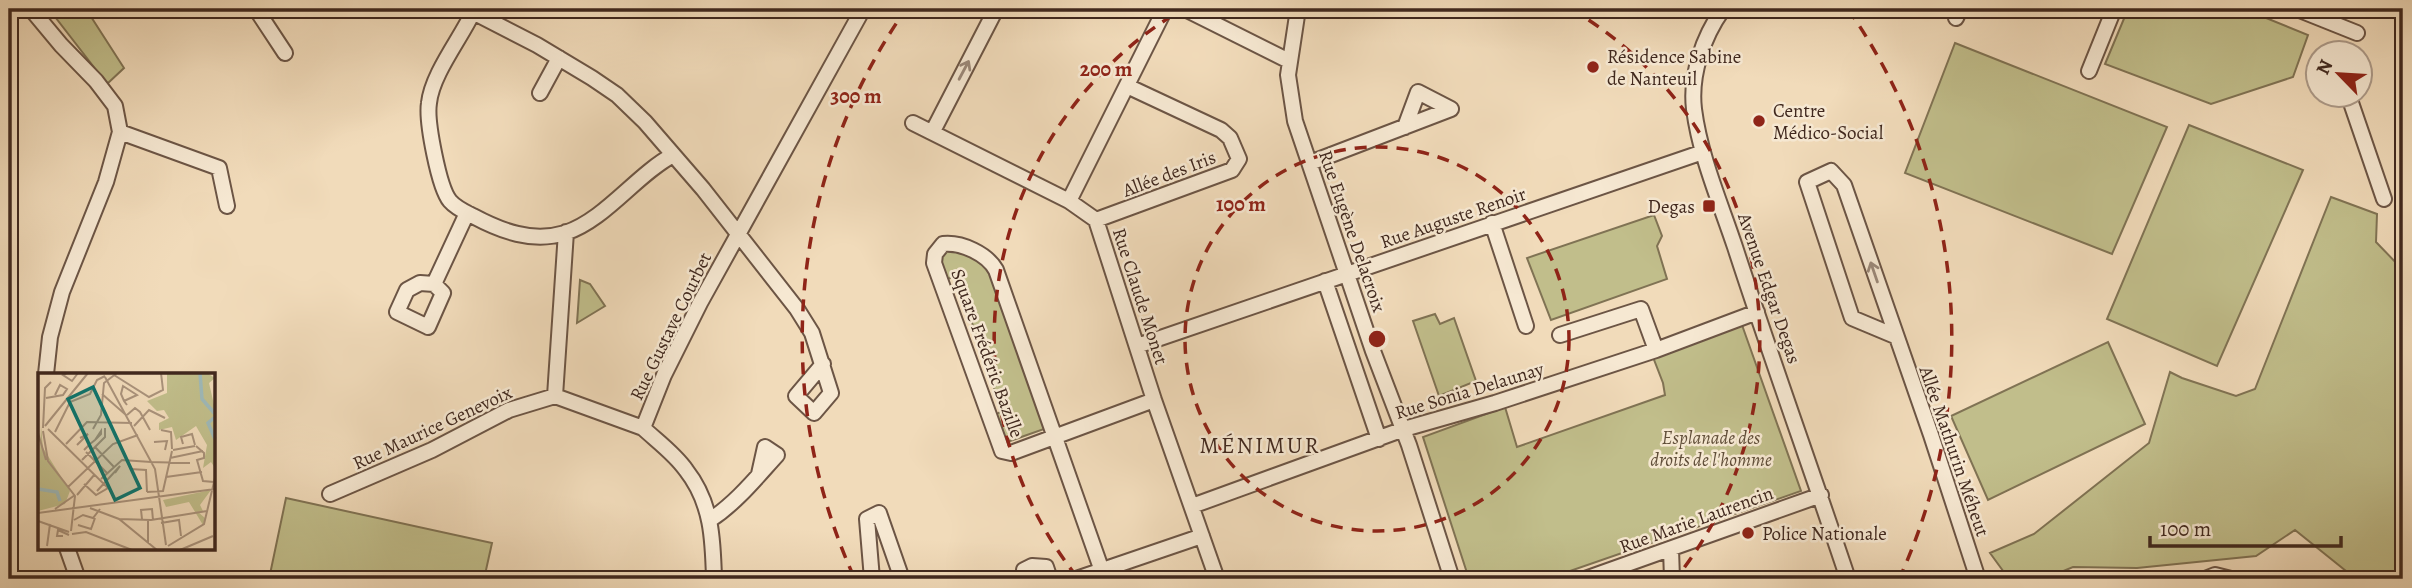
<svg xmlns="http://www.w3.org/2000/svg" width="2412" height="588" font-family="Alegreya,serif">
<rect width="100%" height="100%" fill="#f1dbba"/>
<filter id="stains"><feTurbulence type="fractalNoise" baseFrequency=".00286" numOctaves="4"/><feColorMatrix values="0 0 0 0 .2 0 0 0 0 .09 0 0 0 0 .02 0 0 0 .5 -.17"/></filter>
<radialGradient id="worn" r=".72"><stop offset=".6" stop-color="#630" stop-opacity="0"/><stop offset="1" stop-color="#630" stop-opacity=".3"/></radialGradient>
<!-- green -->
<path fill="#c1be8b" stroke="#807354" stroke-width="2" d="M49 9H86L124 68 107 84Z
M2128 9H2244L2308 35 2293 77 2211 104 2105 64Z
M1955 43 2167 127 2112 254 1905 173Z
M2189 125 2303 170 2217 366 2107 319Z
M2331 197 2377 214 2376 242 2403 270V579H2356L2295 530 2256 556 2137 568 2073 567 2044 579H2009L1990 553 2034 534 2149 443 2170 372 2182 378 2236 396 2255 389Z
M1654 215 1662 236 1657 246 1667 279 1551 320 1527 258Z
M953 246 987 262 1047 428 1007 442 1002 438 993 416 1002 411 956 276 945 280 939 259 944 249Z
M580 280 590 284 605 306 577 323Z
M1435 314 1440 324 1454 318 1476 381 1439 396 1413 321Z
M1742 325 1801 491 1547 579H1469L1423 437 1505 407 1517 447 1665 395 1663 383 1653 357Z
M2108 342 2145 424 1988 500 1951 416Z
M286 498 492 543 484 579H269Z"/>
<g fill="none" stroke-linecap="round" stroke-linejoin="round">
<defs>
<path id="minor" d="M31 9 61 45 96 81 115 106 120 132 106 182 62 292 50 337 46 374
M256 9 285 53
M467 9 537 45 592 78 617 95 645 122 703 189 797 309 812 333 831 393 814 413 796 396 823 364
M1185 9 1289 61
M1298 9 1288 75 1295 121 1373 351 1409 445 1452 579
M1723 9C1703 37 1690 75 1694 109 1700 156 1720 202 1735 247 1771 358 1811 468 1848 579
M2297 9 2357 33
M473 12C461 38 432 74 429 103 426 121 439 188 450 201 456 208 465 212 473 216 501 231 532 243 565 233 605 220 636 175 673 155
M1956 18 1960 9
M2089 71 2114 9
M540 93 559 58
M2348 94 2384 199
M913 123 1069 201 1096 220 1154 400 1217 579
M933 131 996 9
M120 132 219 168 227 206
M1310 163 1451 109 1418 92 1405 127
M1069 201 1165 9
M1096 220 1232 170 1239 159 1230 138 1221 130 1127 86
M1492 223 1526 326
M1325 281 1379 439
M420 283 434 284 443 293 428 327 397 312 407 290Z
M434 284 467 213
M1560 335 1641 309 1656 350
M1895 336 1852 318 1807 182 1831 171 1844 185 1931 435 1978 579
M1137 346 1703 152
M555 396 643 428
M330 494 432 450 509 410 555 396 566 232
M1192 506 1404 429 1495 403 1656 350 1757 312
M710 520C736 503 756 478 777 455L765 447 759 474
M67 548 78 579
M1671 549 1672 579
M714 579C713 540 712 503 686 470 675 454 657 441 643 428L664 375 700 303 863 9
M872 579 867 519 879 513 902 579
M1024 579V570L1032 566 1046 567 1050 579
M1076 579 1202 536
M1105 579 1102 571 996 270C987 254 962 242 943 244L935 254 934 263 1002 451 1011 453 1154 400
M1585 579 1821 495
M2205 579 2215 575 2231 579"/>
</defs>
<!-- minor casing -->
<use href="#minor" stroke="#6c5545" stroke-width="18"/>
<!-- minor -->
<use href="#minor" stroke="#f6e8d2" stroke-width="14"/>
</g>
<!-- one-way arrows -->
<defs><path id="oneway-shaft" d="M-6 0H5M1.5-3L5.5 0L1.5 3" fill="none" stroke-width="1.6" stroke-linecap="round" stroke-linejoin="round" transform="scale(1.75)"/></defs>
<g stroke="#9b8878">
<use href="#oneway-shaft" transform="translate(964 70) rotate(-62)"/>
<use href="#oneway-shaft" transform="translate(1874 272) rotate(-109)"/>
</g>
<!-- distance rings -->
<g fill="none" stroke="#8f2418" stroke-width="3.5" stroke-dasharray="12 9">
<circle cx="1377" cy="339" r="192"/>
<path d="M1077 577A383 383 0 0 1 1183 9M1571 9A383 383 0 0 1 1677 577"/>
<path d="M854 577A575 575 0 0 1 906 9M1848 9A575 575 0 0 1 1900 577"/>
</g>
<!-- markers -->
<g fill="#8f2418" stroke="#f6e8d2" stroke-width="2.5">
<circle cx="1593" cy="67" r="7"/>
<circle cx="1759" cy="121" r="7"/>
<rect x="1702" y="199" width="14" height="14" rx="3.5"/>
<circle cx="1748" cy="533" r="7"/>
</g>
<g text-anchor="middle" stroke-width="5" stroke-linejoin="round" paint-order="stroke">
<!-- poi labels -->
<g font-size="19" fill="#40281e" stroke="#f6e8d2" text-anchor="start">
<text x="1607" y="63">Résidence Sabine<tspan x="1607" dy="22">de Nanteuil</tspan></text>
<text x="1773" y="117">Centre<tspan x="1773" dy="22">Médico-Social</tspan></text>
<text x="1695" y="213" text-anchor="end">Degas</text>
<text x="1762" y="540">Police Nationale</text>
</g>
<!-- street labels -->
<g font-size="19" fill="#40281e" stroke="#f6e8d2">
<text transform="translate(1169 173) rotate(-21)" y="7">Allée des Iris</text>
<text transform="translate(1453 217) rotate(-19)" y="7">Rue Auguste Renoir</text>
<text transform="translate(1353 231) rotate(71)" y="7">Rue Eugène Delacroix</text>
<text transform="translate(1770 288) rotate(71)" y="7">Avenue Edgar Degas</text>
<text transform="translate(1141 296) rotate(72)" y="7">Rue Claude Monet</text>
<text transform="translate(670 326) rotate(-64)" y="7">Rue Gustave Courbet</text>
<text transform="translate(988 353) rotate(70)" y="7">Square Frédéric Bazille</text>
<text transform="translate(1469 390) rotate(-17)" y="7">Rue Sonia Delaunay</text>
<text transform="translate(432 427) rotate(-25)" y="7">Rue Maurice Genevoix</text>
<text transform="translate(1955 451) rotate(71)" y="7">Allée Mathurin Méheut</text>
<text transform="translate(1696 519) rotate(-20)" y="7">Rue Marie Laurencin</text>
</g>
<!-- park labels -->
<g font-size="19" font-style="italic" fill="#604e39" stroke="#f6e8d2">
<text x="1711" y="444">Esplanade des<tspan x="1711" dy="22">droits de l'homme</tspan></text>
</g>
<!-- quarter labels -->
<g font-size="23" letter-spacing="2" fill="#40281e" stroke="#f6e8d2">
<text x="1260" y="453">MÉNIMUR</text>
</g>
</g>
<!-- overview -->
<g transform="translate(38 373)">
<rect width="177" height="177" fill="#f1dbba"/>
<path d="M129 0H169L177 5 171 10 177 36V95L173 89 165 95 169 72 158 53 138 67 134 54 121 57V50L131 45 126 37 119 38 109 28 129 20ZM3 53 5 75 32 118 27 131 0 138ZM173 117 162 132 165 138 160 139 167 145 165 152 151 129 128 134 125 127Z" fill="#c1be8b"/>
<path fill="none" stroke="#9eb9b9" stroke-width="3.5" d="M162 0 164 26 177 41M177 44 170 50 177 66M0 116 19 119 22 128"/>
<path fill="none" stroke="#aa937c" stroke-width="2" d="M29 0 25 2 34 8 40 0M76 2 111 24 125 17 123 0M67 4 117 96 128 172M64 21 88 42M8 25 25 22 29 16 22 12 17 22M86 28 99 22 85 13 83 21 86 28 89 32M89 42 97 35 102 39 112 57M7 53 50 0M96 53 111 37 127 45M5 55 7 15 13 9M10 56 70 115 58 122 46 111M55 56 63 42 66 10 79 0M123 57 133 59 134 76M5 58 10 88 37 123 33 158M17 59 32 29 52 21 59 7 67 3M0 60 8 87M116 69 129 68 127 77M28 71 49 49 94 50M145 71 143 64 154 61 157 72M39 72 50 61 42 65M158 73 166 80V85L159 87 165 108 176 109M57 74 76 94M46 77 52 71 57 67 63 61V58L57 67M135 77 157 73M48 79 69 100M132 85 165 78M44 87 67 64V55M111 89 152 90M92 96 108 97 109 119M128 104 164 99M63 106 84 87 113 89M30 114 75 71 100 62M59 118 82 93 77 100M109 119 125 118 134 78M39 122 57 101M52 135 81 146 119 177M17 136 37 122M0 140 177 116M81 146 113 147 169 138M104 146 103 137 114 136 115 147M36 147 45 142 55 145 62 136M110 147V170M0 148 31 159M123 150 141 147 143 163M40 152 53 156 57 145M34 161 48 159 94 177M25 163H19L20 157 31 162M9 173 12 151M130 173 166 151 177 105M142 177 175 163"/>
<path fill="#0f766e" fill-opacity="0.15" stroke="#0f766e" stroke-width="3.5" d="M55 14 102 115 77 127 30 26Z"/>
<rect width="177" height="177" fill="none" stroke="#40281e" stroke-width="3.5"/>
</g>
<circle cx="1377" cy="339" r="10" fill="#8f2418" stroke="#f6e8d2" stroke-width="3.5"/>
<g font-size="21" text-anchor="middle" font-weight="bold" fill="#8f2418" stroke="#f6e8d2" stroke-width="5" stroke-linejoin="round" paint-order="stroke">
<text x="1106" y="76">200 m</text>
<text x="856" y="103">300 m</text>
<text x="1241" y="211">100 m</text>
</g>
<!-- margin -->
<rect width="2412" height="588" fill="none" stroke="#f1dbba" stroke-width="35"/>
<rect x="10" y="10" width="2391" height="567" fill="none" stroke="#40281e" stroke-width="3.5"/>
<rect x="18" y="18" width="2377" height="553" fill="none" stroke="#40281e" stroke-width="2"/>
<!-- north arrow -->
<g transform="translate(2339 74) rotate(295)"><circle r="33" fill="#f6e8d2" stroke="#ad9b8a" stroke-width="2"/>
<path d="M0-5L12 26L0 18L-12 26Z" fill="#8f2418"/>
<text y="-10" font-size="19" font-weight="bold" text-anchor="middle" fill="#40281e">N</text>
</g>
<!-- scale -->
<path d="M2150 536v10h191v-10" fill="none" stroke="#40281e" stroke-width="3.5"/>
<text x="2160" y="536" font-size="21" fill="#40281e" stroke="#f6e8d2" stroke-width="5" paint-order="stroke">100 m</text>
<rect width="100%" height="100%" filter="url(#stains)"/>
<rect width="100%" height="100%" fill="url(#worn)"/>
</svg>
